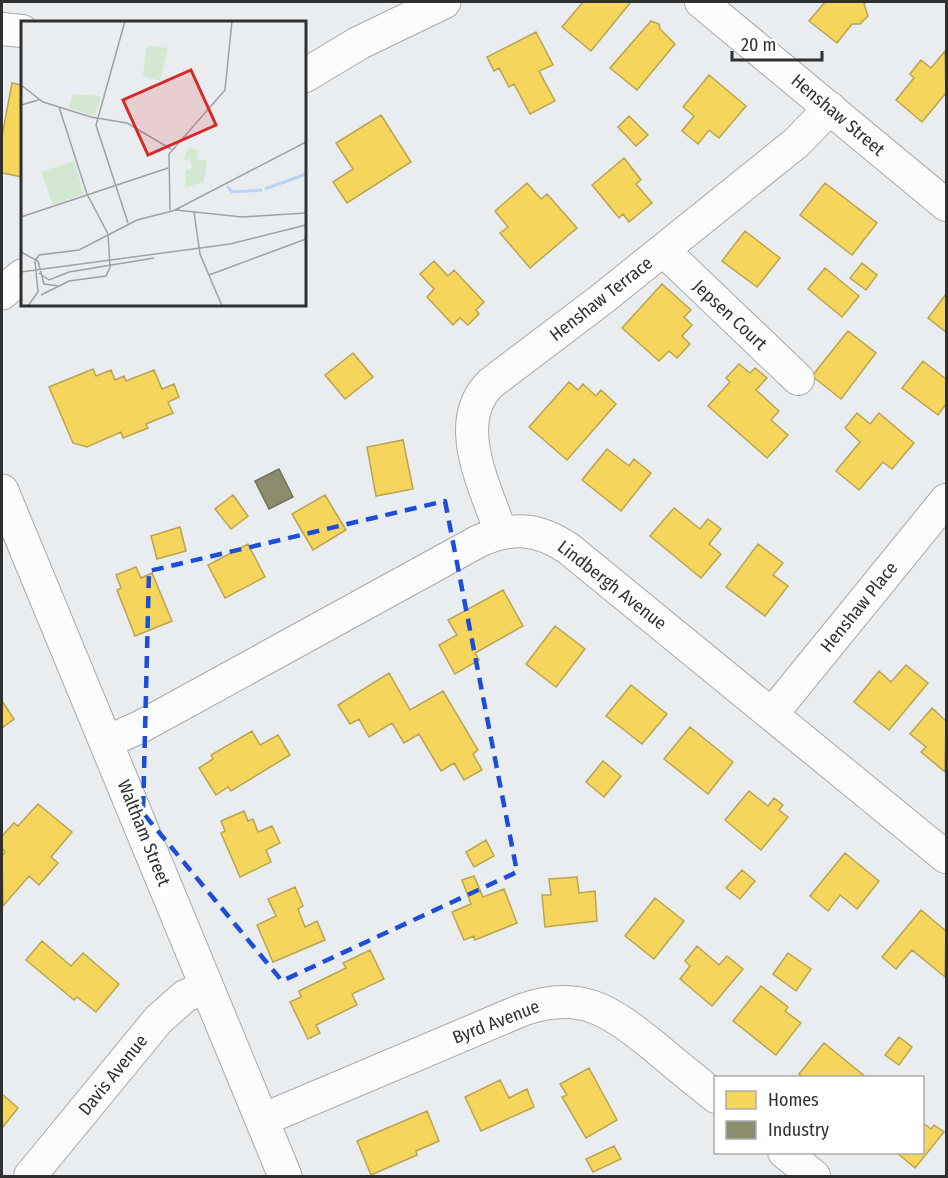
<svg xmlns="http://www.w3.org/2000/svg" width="948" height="1178" font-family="'Fira Sans Condensed',sans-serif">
<rect width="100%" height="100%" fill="#eaedef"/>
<!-- homes -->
<path fill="#f6d55c" stroke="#baa44f" stroke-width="1.5" d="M583 2H631L591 51 562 27Z
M825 2H867L864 4 868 16 860 24H852L837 43 809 21Z
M651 21 659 24 660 29 675 44 637 90 610 68Z
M536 32 553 65 539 71 555 101 530 114 514 84 509 87 499 68 494 71 487 57Z
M945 51 946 93 922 122 896 100 914 78 910 74 921 60 931 68Z
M709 75 746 106 719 138 709 130 698 144 682 131 694 116 683 107Z
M12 83 22 85V177L2 173V136Z
M381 115 411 162 347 203 333 182 353 169 336 143Z
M629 116 648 135 636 146 618 127Z
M624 158 641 180 636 184 652 203 629 222 623 214 619 218 592 185Z
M527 183 541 199 547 194 577 228 530 268 500 233 508 227 495 211Z
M825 183 877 223 852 255 800 215Z
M745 231 780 258 757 287 722 261Z
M434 261 448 276 454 270 484 302 476 310 479 314 468 325 460 318 453 325 427 297 434 289 420 274Z
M862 263 877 275 866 290 850 278Z
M825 268 859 296 842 317 808 289Z
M662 284 691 310 684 317 692 325 682 336 690 344 677 358 669 351 659 361 622 328Z
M946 294V332L928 318Z
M848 331 876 353 841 399 812 376Z
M353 353 373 377 345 399 325 375Z
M923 361 946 379V404L938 415 902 388Z
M739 364 750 373 755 368 767 378 756 390 779 411 771 420 788 435 767 458 708 406 730 382 726 378Z
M93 369 96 376 111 370 115 380 124 376 126 381 154 370 162 389 174 384 179 397 168 402 173 413 146 424 148 428 123 438 121 432 87 447 73 443 49 387Z
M569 382 578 390 583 384 596 396 601 390 616 404 567 460 529 427Z
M857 413 870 424 879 413 914 443 892 469 883 462 859 490 836 471 860 442 845 428Z
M403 440 413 489 376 496 367 447Z
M607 449 629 466 634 459 651 473 621 511 582 480Z
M233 495 248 516 231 529 215 509Z
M325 495 346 530 313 550 292 514Z
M674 508 700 529 708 519 721 529 709 544 721 554 701 578 650 536Z
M180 527 186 551 157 559 151 536Z
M248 544 265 577 225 598 208 565Z
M758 544 783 563 773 575 788 586 765 616 726 587Z
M136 567 141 578 152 573 172 621 135 636 117 590 121 588 116 575Z
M503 590 523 626 475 653 479 660 455 674 439 645 457 635 448 620Z
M555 626 585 649 556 687 526 664Z
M906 665 928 683 889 730 854 702 879 671 891 682Z
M389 673 410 710 443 691 478 750 473 754 482 770 464 780 454 763 441 771 419 734 404 743 392 723 369 737 359 719 350 724 338 705Z
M631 685 667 714 642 744 606 716Z
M2 701 14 719 2 728Z
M932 708 946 721 945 772 921 752 926 747 910 734Z
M690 727 733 762 708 794 664 759Z
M252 731 260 745 278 735 290 755 231 791 228 787 216 795 199 768 213 759 211 755Z
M603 761 621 776 604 797 586 782Z
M749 791 768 806 774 798 783 805 779 810 788 817 761 850 725 820Z
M38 804 72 832 51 857 58 863 39 885 29 876 3 906 2 856 5 852 2 848V836L14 823 18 826Z
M244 811 248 821 253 819 258 832 272 826 280 843 266 850 271 862 240 877 221 833 225 831 221 821Z
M486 840 494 856 474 867 466 852Z
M845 853 879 881 857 909 840 895 828 911 810 896Z
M742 870 755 881 740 899 726 888Z
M474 876 483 897 504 889 517 923 475 940 474 936 464 940 452 912 471 904 462 880Z
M577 877 579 893 595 891 597 921 545 927 542 895H551L549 879Z
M295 887 303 906 298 909 305 927 317 921 325 940 273 962 257 925 276 916 268 899Z
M655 898 684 921 654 959 625 936Z
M921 910 946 931 945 977 912 950 896 969 882 957Z
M42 941 71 966 83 953 119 984 96 1012 77 997 74 1000 26 960Z
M697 946 719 965 727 956 743 969 712 1006 680 979 690 966 685 961Z
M370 950 384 979 352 994 357 1005 316 1025 320 1033 308 1039 290 1002 301 997 299 991 346 968 343 963Z
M788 953 811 969 796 991 773 974Z
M761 986 788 1007 785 1011 801 1023 776 1055 733 1021Z
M899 1037 912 1047 899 1065 885 1055Z
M824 1043 867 1078H803L799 1074Z
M589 1068 617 1120 586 1138 562 1097 567 1095 560 1084Z
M500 1080 509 1098 527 1089 534 1107 481 1131 465 1097Z
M2 1094 18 1108 2 1128Z
M427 1111 439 1141 416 1151 417 1155 371 1175 357 1141Z
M922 1122 931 1129 934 1125 944 1132 915 1168 896 1152H922Z
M614 1146 621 1159 593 1172 586 1159Z"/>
<!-- industry -->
<path fill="#8c8c6e" stroke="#70705c" stroke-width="1.5" d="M279 469 293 497 269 509 255 481Z"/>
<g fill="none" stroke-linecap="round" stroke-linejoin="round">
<defs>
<path id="street" d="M701 2 946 205
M2 29 22 31
M663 250 798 379
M501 533C486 488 450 422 491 383L602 299 796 143 830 108
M772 714 946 500
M107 742 142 726 479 541C512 526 539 528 569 549L946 857
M262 1120 522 1010C581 989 610 1011 655 1047 675 1064 695 1080 716 1097
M784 1152 814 1176
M30 1176 158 1020 185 996 207 987"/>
<path id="secondary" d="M304 76 359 43 444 2
M2 293 22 276
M2 491 285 1176"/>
</defs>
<!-- street casing -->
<use href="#street" stroke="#a7a9ab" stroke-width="34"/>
<!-- secondary casing -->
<use href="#secondary" stroke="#a7a9ab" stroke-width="35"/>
<!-- street -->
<use href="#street" stroke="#fcfcfd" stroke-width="32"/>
<!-- secondary -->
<use href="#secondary" stroke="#fcfcfd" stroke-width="33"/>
</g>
<!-- marked area -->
<path fill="none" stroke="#1d4ed8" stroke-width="4.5" stroke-dasharray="12 8" stroke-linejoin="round" d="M445 501 517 872 282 981 143 813 149 571Z"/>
<g text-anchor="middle" stroke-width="6" stroke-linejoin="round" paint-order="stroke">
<!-- street labels -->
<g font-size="18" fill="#2e3032" stroke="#fff">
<text transform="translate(838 115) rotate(40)" y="6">Henshaw Street</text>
<text transform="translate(601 299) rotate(-38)" y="6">Henshaw Terrace</text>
<text transform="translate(730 315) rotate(43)" y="6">Jepsen Court</text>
<text transform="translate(612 585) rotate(38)" y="6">Lindbergh Avenue</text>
<text transform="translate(859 607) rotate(-51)" y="6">Henshaw Place</text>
<text transform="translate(144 833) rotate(68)" y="6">Waltham Street</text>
<text transform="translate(496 1022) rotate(-21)" y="6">Byrd Avenue</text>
<text transform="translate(113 1075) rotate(-51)" y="6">Davis Avenue</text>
</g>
</g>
<!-- overview -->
<g transform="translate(21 21)">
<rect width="285" height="285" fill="#eaedef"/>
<path d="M129 25 147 27 139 60 122 55 125 28ZM52 73 80 75 74 95 48 87ZM168 127 177 129 176 138 186 140 183 161 164 167 165 149 171 147 169 138 162 139ZM53 140 63 173 32 184 20 151Z" fill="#d2e8d1"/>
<path fill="none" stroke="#b8d3f5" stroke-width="3" d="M206 165 211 171 241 169M244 168 285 153"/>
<path fill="none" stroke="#9fa1a3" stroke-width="1.5" d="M104 0 75 104 107 202M0 64 22 81 70 96 106 102 150 128M0 84 18 79M38 86 66 173 87 213M149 189 148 133 204 69 211 0M154 189 285 121M173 191 179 233 201 285M0 196 147 147M0 231 17 240 23 263 38 265M0 251 209 223 285 204M18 252 28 259 48 251 133 237M188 254 285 218M20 274 48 260 85 255 89 246 87 213M7 285 17 271 14 240 18 234 58 229 116 199 155 189 221 196 285 192"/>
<path fill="#d62828" fill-opacity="0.15" stroke="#d62828" stroke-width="3" d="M170 49 195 104 127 134 102 79Z"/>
<rect width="285" height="285" fill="none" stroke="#2e3032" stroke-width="3"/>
</g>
<!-- border -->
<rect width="948" height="1178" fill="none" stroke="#2e3032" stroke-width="6"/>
<!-- legend -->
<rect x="714" y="1076" width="210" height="78" fill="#ffffff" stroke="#abacad" stroke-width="1.5"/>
<rect x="726" y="1091" width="30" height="18" fill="#f6d55c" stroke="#abacad" stroke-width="1.5"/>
<text x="768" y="1106" font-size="18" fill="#2e3032">Homes</text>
<rect x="726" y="1121" width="30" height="18" fill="#8c8c6e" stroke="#abacad" stroke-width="1.5"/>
<text x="768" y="1136" font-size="18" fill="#2e3032">Industry</text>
<!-- scale -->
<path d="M732 51v9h90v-9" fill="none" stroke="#2e3032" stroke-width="3"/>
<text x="741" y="51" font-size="18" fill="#2e3032" stroke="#ffffff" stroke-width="4.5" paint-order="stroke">20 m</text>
</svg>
